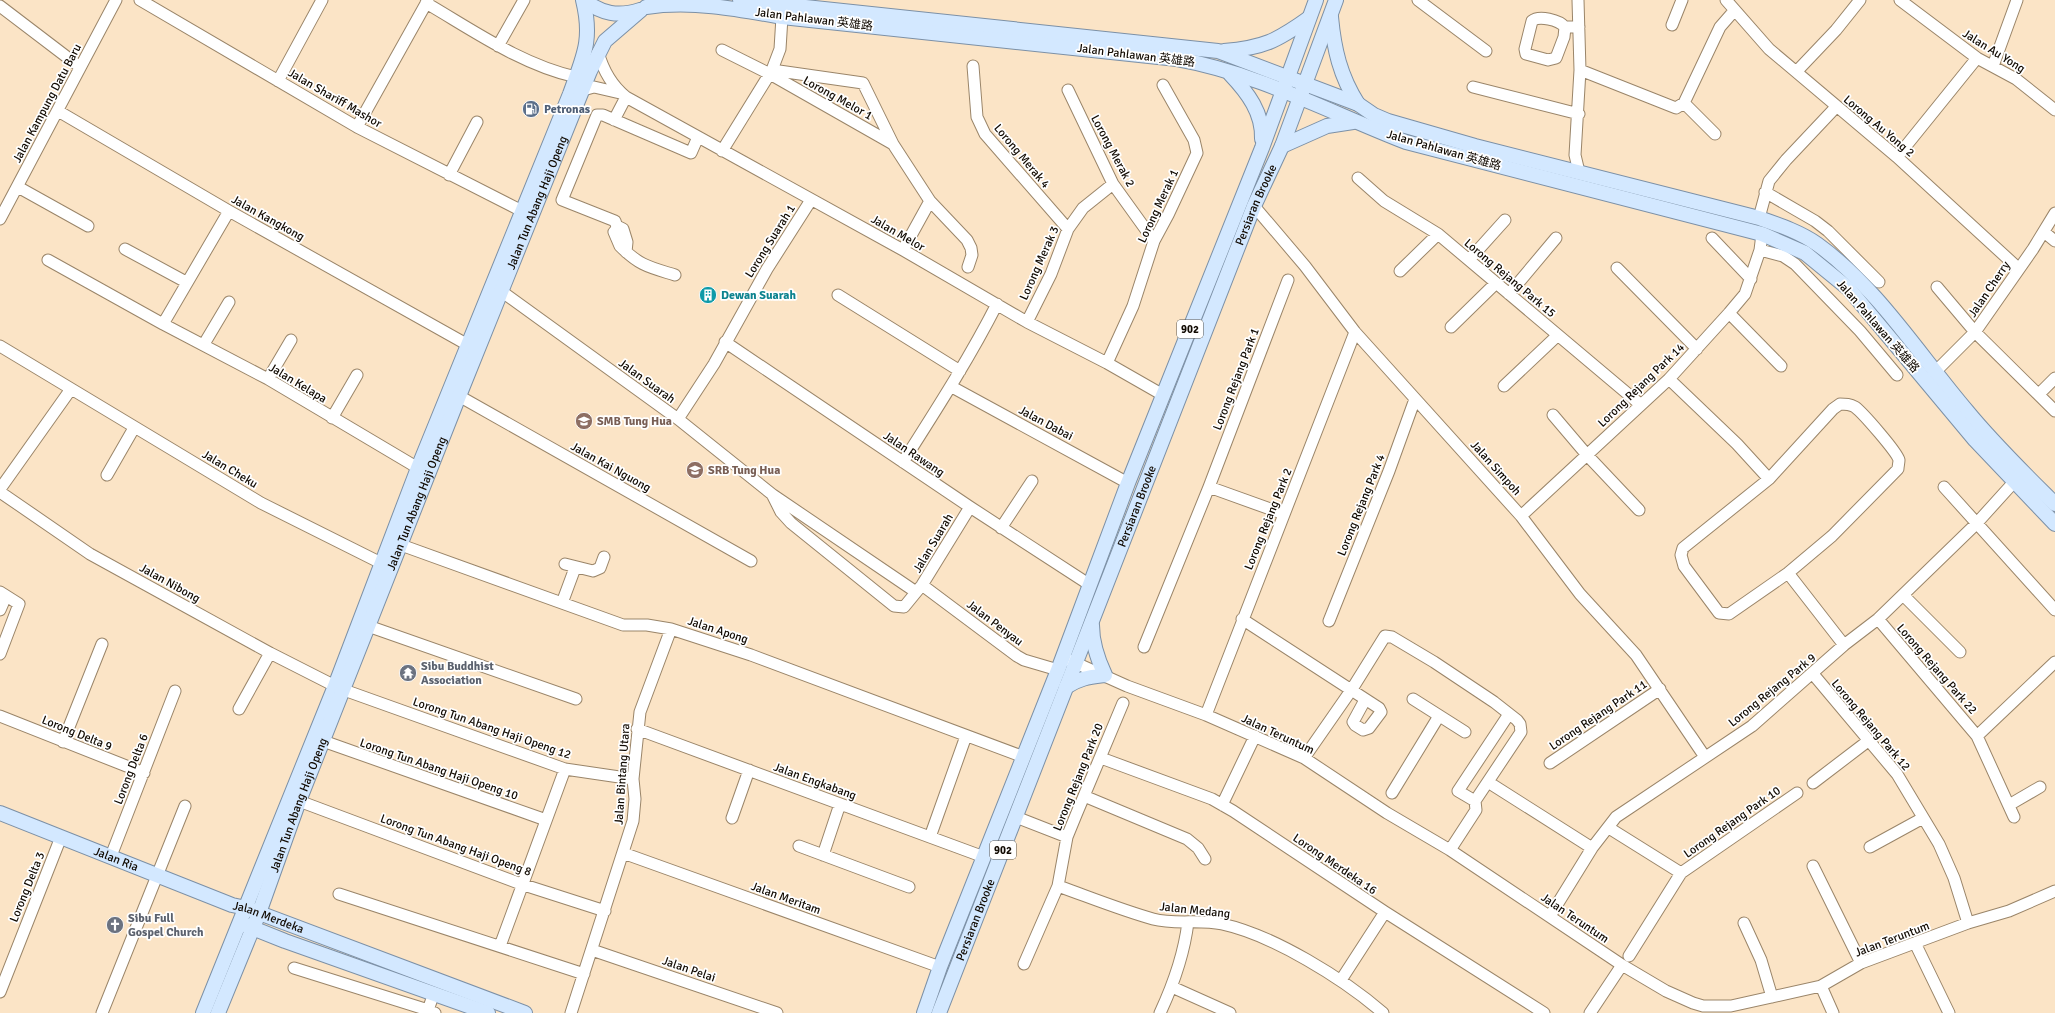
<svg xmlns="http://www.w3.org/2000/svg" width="2055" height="1013" font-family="Signika,'Noto Sans SC',sans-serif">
<rect width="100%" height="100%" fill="#fbe4c6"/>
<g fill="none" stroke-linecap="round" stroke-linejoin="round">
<defs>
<path id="minor" d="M140 0 357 127 522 211
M1418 0 1486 51
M1578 0 1580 70 1575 155 1579 172
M1726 0 1769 49 1897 157 2018 268
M1900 0 1977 58 2016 79 2055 110
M426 3C474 31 522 65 576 77
M0 6 80 67
M1672 25 1682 0
M1565 27 1564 37 1556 58 1548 60 1526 54 1525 49 1532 21C1539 15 1559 20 1565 27H1579
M498 46 524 0
M722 50 770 74 893 144
M598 52C603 70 611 85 626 97L903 250 1027 322 1107 363 1163 395
M973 66 977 117 985 134 1068 229
M1993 66 2017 0
M772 70 863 83 893 144 930 201 967 240 971 248 972 255 968 267
M1580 70 1676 108 1684 103 1720 27 1734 11
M1797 71 1836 30 1860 0
M278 81 322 0
M1473 87 1579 114
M583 90 594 87 620 93
M1068 90 1113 184 1154 241
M1684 103 1715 134
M58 111 229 211 468 345
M614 120 626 97
M357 127 428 0
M722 151 772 70 780 49 782 17
M1897 157 1977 58
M449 175 477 122
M1358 178 1384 201 1438 234 1641 405
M18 187 88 226
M1765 192 1815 221 1828 231 1879 282
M1254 206 1305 266 1355 332 1521 516 1580 594 1636 655 1705 757
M1759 218 1769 181 1786 160 1836 107
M0 219 116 0
M617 227 615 221 562 200 597 115H603L691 153 698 137
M2044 232 2055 241
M1712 238 1751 279
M125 249 186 282
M903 250 930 201
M1760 250 1783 256 1795 264 1860 331 1897 375
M626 252 627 242 623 229 619 227 614 232 620 246C640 266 649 267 675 275
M48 260 163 324 268 379 418 468
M1469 260 1505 220
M1617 268 1697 349
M1400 271 1438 234
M1937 287 1975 332 2055 411
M501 291 678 419 773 495 916 592
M1509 294 1556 238
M838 295 960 371
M1729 313 1781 366
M1027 322 1051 274 1068 229 1083 208 1113 184
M163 324 229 211
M1451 327 1496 283
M725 342 970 507 1090 585
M204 344 229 302
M0 346 261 503 381 563
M1107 363 1133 306 1154 241 1168 215 1197 153 1194 140 1163 85
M1935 372 1975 332 2033 249 2055 213
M268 379 291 340
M1669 379 1737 444 1769 479
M1504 386 1558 335
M952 387 1128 483
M2039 394 2055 378
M459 396 751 561
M1840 404C1846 404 1850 404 1855 407 1863 413 1897 452 1899 460 1899 463 1898 466 1898 469L1832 536 1788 573 1729 614 1719 613 1684 566 1681 555 1683 548 1769 479 1833 409Z
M1553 415 1587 455 1639 510
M332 418 357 375
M678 419 714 364 767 269 811 200
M903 462C936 410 969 359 997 304
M107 475 134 428
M1209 487 1284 514
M1944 487 2055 610
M0 489 71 389
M0 492 90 554 270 653 335 686
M773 496 781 512 791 523 894 606 904 607 922 585 970 507
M1521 516 1669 379 1729 313 1745 294 1760 250 1762 234
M1001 528 1032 481
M401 545 623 625H647L671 629 751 655 1024 757
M565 564 593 571 600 568 604 557
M1788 573 1844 645
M922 585 1017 656 1024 660 1058 670
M0 592 19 604 0 654
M1903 595 1960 652
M562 603 575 568
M0 610 6 596
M1242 619 1379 708 1381 712 1369 728 1363 730 1355 725 1353 722 1365 700
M1878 619 1977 736 2014 817
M1329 621 1389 471 1415 399
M368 626 576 699
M1144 647 1209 487 1288 280
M1069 660 1127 686 1206 715 1304 758 1387 813 1450 850 1622 965 1666 991 1693 1003 1703 1006H1731L1821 986 1861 963 1968 923 2009 911 2055 891
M1813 674 1897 774 1939 844 1954 878 1968 923
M344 690 565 769 633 779
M1413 699 1465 732
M239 709 270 653
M1206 715 1355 332
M0 716 144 773
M637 729 984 857
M1977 736 2055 662
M323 741 546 820
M63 742 102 644
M1101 758 1212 799 1233 811 1385 912 1544 1013
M1304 758 1352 689 1385 636 1392 637 1434 662 1494 702 1517 720 1520 724 1521 732 1475 801 1476 810 1450 850
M1550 763 1660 689
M1488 782 1592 848
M1813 783 1868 741
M1392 793 1439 716
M1084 796 1187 839 1198 848 1205 859
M299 801 521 884 605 911
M1475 801 1458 791 1509 714
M1222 805 1255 736
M2009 805 2040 787
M1016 817 1067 837
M732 818 749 770
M1609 828 1681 873
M930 837 966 736
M799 846 909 887
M1870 847 1923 818
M623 853 940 967
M823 855 840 804
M111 856 175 691
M1813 866 1861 963
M1058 886C1089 897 1121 910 1153 919 1175 925 1199 919 1222 924 1273 935 1344 979 1383 1013
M339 894 584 974
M1550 916 1592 848 1616 817 1752 726 1844 645 1878 619 1976 524 2014 482
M1744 923 1761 960 1772 997
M1915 943 1949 1013
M500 946 565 769
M592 950 777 1013
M1629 956 1681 873 1797 793
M1024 964 1058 886 1067 837 1076 815 1123 703
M294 968 428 1010
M1341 980 1385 912
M1821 986 1833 1013
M1172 987 1230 1013
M0 992 61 837
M434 993 428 1010 435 1013
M102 1013 185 806
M571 1013 633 821 635 799 633 779 640 712 671 629
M1160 1013C1174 983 1184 955 1188 922
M1590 1013 1622 965"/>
<g id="major">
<path d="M584 0C602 14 618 17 640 10"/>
<path d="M740 0 1218 51 1358 104 1374 115 1388 121 1475 146 1759 218C1779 225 1800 232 1817 244 1877 287 1920 356 1967 411 1994 444 2025 474 2055 504"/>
<path d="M646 7C691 0 738 9 782 17L1177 59C1257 73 1331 113 1406 142L1762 234 1805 253 1849 289 1975 440 2055 524"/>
<path d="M1331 17C1334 49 1340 76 1358 104"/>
<path d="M1224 51C1263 48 1277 41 1309 18"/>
<path d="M1230 74C1248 93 1263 113 1262 139"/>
<path d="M1282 146 1327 126 1353 122"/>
<path d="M1066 687C1079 678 1090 677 1105 675 1098 660 1092 642 1092 625"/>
<path id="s1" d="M0 813 232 905 246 908 525 1013"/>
<path d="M245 925 285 941 488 1013"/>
<path d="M203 1013 335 686 418 468 570 94C583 57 593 41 583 0"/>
<path id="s2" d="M218 1013 259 913 299 801 459 396 590 71 605 41 641 10"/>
<path d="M924 1013 940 967 1058 670 1128 483 1262 148 1316 0"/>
<path id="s3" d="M939 1013 1254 206 1282 146 1336 0"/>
</g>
</defs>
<!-- minor casing -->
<use href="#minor" stroke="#9a8569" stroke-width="13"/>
<!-- major casing -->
<use href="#major" stroke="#7c90a6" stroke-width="16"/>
<!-- minor -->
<use href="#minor" stroke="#fff" stroke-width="11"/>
<!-- major -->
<use href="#major" stroke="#d3e8ff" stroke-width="14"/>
</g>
<!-- icons -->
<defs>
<symbol id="fuel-disc" viewBox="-11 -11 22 22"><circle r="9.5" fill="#5c6f8a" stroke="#fff"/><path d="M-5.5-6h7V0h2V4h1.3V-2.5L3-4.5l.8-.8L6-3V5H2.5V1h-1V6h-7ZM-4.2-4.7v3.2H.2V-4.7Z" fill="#fff"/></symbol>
<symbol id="building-disc" viewBox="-11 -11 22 22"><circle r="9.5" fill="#0f9aa8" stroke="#fff"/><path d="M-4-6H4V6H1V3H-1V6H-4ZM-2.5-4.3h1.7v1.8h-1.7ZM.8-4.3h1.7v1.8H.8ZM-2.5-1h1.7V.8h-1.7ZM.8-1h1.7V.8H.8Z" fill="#fff"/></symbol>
<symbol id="school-disc" viewBox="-11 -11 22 22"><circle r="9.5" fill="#8d6e63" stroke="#fff"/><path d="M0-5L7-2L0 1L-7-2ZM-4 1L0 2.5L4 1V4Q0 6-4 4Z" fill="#fff"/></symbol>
<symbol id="temple-disc" viewBox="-11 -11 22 22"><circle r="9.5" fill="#6b7280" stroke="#fff"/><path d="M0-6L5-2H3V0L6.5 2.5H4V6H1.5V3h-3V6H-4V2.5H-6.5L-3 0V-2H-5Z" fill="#fff"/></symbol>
<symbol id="church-disc" viewBox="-11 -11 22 22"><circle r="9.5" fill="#6b7280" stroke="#fff"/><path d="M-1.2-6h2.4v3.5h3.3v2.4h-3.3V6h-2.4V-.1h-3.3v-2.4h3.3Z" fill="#fff"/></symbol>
</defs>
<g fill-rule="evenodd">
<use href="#fuel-disc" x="521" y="99" width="20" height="20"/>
<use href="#building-disc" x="698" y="285" width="20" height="20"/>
<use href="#school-disc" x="574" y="411" width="20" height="20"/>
<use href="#school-disc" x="685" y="460" width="20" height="20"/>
<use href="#temple-disc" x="398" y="663" width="20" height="20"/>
<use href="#church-disc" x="105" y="915" width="20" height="20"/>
</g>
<g text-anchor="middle" stroke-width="3.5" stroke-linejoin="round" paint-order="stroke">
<!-- shield labels -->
<g fill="#fff" stroke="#58544e" stroke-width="1">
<rect x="1177" y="320" width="26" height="18" rx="3"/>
<rect x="990" y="841" width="26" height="18" rx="3"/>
</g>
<g font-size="11" font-weight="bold" fill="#110a02">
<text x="1190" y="333">902</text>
<text x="1003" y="854">902</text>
</g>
<!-- street labels -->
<g font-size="12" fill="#110a02" stroke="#fff">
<text transform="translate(814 19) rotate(7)" y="4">Jalan Pahlawan 英雄路</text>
<text transform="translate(1994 51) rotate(32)" y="4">Jalan Au Yong</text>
<text transform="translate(1136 55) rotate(7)" y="4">Jalan Pahlawan 英雄路</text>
<text transform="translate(335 98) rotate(30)" y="4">Jalan Shariff Mashor</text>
<text transform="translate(838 98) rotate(29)" y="4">Lorong Melor 1</text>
<text transform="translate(47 103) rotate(-62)" y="4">Jalan Kampung Datu Baru</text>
<text transform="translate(1879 126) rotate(40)" y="4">Lorong Au Yong 2</text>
<text transform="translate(1444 150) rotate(16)" y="4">Jalan Pahlawan 英雄路</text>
<text transform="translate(1113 151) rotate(62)" y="4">Lorong Merak 2</text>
<text transform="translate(1022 156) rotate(50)" y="4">Lorong Merak 4</text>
<text dy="4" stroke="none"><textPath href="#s2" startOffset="871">Jalan Tun Abang Haji Openg</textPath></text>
<text dy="4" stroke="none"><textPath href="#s3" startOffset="868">Persiaran Brooke</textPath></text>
<text transform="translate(1158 206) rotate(-65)" y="4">Lorong Merak 1</text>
<text transform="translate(268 218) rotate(29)" y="4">Jalan Kangkong</text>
<text transform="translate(898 233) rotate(30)" y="4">Jalan Melor</text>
<text transform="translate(770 241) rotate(-58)" y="4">Lorong Suarah 1</text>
<text transform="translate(1039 263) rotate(-66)" y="4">Lorong Merak 3</text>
<text transform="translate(1510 278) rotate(40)" y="4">Lorong Rejang Park 15</text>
<text transform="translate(1989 289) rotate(-56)" y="4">Jalan Cherry</text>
<text transform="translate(1878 326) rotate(49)" y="4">Jalan Pahlawan 英雄路</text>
<text transform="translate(1236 379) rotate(-69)" y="4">Lorong Rejang Park 1</text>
<text transform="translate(647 381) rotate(36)" y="4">Jalan Suarah</text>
<text transform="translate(298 383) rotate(31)" y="4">Jalan Kelapa</text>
<text transform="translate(1641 385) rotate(-44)" y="4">Lorong Rejang Park 14</text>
<text transform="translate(1046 423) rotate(28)" y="4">Jalan Dabai</text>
<text transform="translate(914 454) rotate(34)" y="4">Jalan Rawang</text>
<text transform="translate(611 467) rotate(29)" y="4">Jalan Kai Nguong</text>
<text transform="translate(1496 468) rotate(48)" y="4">Jalan Simpoh</text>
<text transform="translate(230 469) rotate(31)" y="4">Jalan Cheku</text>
<text dy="4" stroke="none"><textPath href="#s2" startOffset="547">Jalan Tun Abang Haji Openg</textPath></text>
<text transform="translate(1361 505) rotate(-68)" y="4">Lorong Rejang Park 4</text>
<text dy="4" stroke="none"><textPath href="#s3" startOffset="544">Persiaran Brooke</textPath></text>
<text transform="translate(1268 519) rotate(-68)" y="4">Lorong Rejang Park 2</text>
<text transform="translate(933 543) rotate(-59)" y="4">Jalan Suarah</text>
<text transform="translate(170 583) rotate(29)" y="4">Jalan Nibong</text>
<text transform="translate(995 623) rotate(37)" y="4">Jalan Penyau</text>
<text transform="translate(718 630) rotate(18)" y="4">Jalan Apong</text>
<text transform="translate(1937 669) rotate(49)" y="4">Lorong Rejang Park 22</text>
<text transform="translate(1772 690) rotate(-39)" y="4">Lorong Rejang Park 9</text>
<text transform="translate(1598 715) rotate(-34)" y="4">Lorong Rejang Park 11</text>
<text transform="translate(1871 725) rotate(50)" y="4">Lorong Rejang Park 12</text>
<text transform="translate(492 728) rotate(19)" y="4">Lorong Tun Abang Haji Openg 12</text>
<text transform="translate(77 733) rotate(22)" y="4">Lorong Delta 9</text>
<text transform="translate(1278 734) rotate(25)" y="4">Jalan Teruntum</text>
<text transform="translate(131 769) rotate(-69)" y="4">Lorong Delta 6</text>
<text transform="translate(439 769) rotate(19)" y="4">Lorong Tun Abang Haji Openg 10</text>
<text transform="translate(622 774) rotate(-86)" y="4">Jalan Bintang Utara</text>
<text transform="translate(1078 777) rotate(-68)" y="4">Lorong Rejang Park 20</text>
<text transform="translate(815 781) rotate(20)" y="4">Jalan Engkabang</text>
<text dy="4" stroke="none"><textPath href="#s2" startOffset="223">Jalan Tun Abang Haji Openg</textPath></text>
<text transform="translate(1732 822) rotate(-35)" y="4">Lorong Rejang Park 10</text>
<text transform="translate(456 845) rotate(20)" y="4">Lorong Tun Abang Haji Openg 8</text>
<text dy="4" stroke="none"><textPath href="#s1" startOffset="125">Jalan Ria</textPath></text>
<text transform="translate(1335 864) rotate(34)" y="4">Lorong Merdeka 16</text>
<text transform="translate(27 887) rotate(-68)" y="4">Lorong Delta 3</text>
<text transform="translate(786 898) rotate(20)" y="4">Jalan Meritam</text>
<text transform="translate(1195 910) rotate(6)" y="4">Jalan Medang</text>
<text transform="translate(1575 918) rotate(34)" y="4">Jalan Teruntum</text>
<text dy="4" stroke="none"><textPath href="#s3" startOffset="100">Persiaran Brooke</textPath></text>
<text dy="4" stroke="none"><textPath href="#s1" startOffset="288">Jalan Merdeka</textPath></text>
<text transform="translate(1892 939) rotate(-21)" y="4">Jalan Teruntum</text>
<text transform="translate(689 969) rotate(19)" y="4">Jalan Pelai</text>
</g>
<!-- service labels -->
<g font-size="12" font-weight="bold" fill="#4e5e75" stroke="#fff" text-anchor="start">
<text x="544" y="113">Petronas</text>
</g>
<!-- culture labels -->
<g font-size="12" font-weight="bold" fill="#0d838f" stroke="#fff" text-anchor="start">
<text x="721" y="299">Dewan Suarah</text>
</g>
<!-- education labels -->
<g font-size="12" font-weight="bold" fill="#785e54" stroke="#fff" text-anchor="start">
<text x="597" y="425">SMB Tung Hua</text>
<text x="708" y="474">SRB Tung Hua</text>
</g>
<!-- worship labels -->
<g font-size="12" font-weight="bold" fill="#5b616d" stroke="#fff" text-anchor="start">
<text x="421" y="670">Sibu Buddhist<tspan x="421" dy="14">Association</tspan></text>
<text x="128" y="922">Sibu Full<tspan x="128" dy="14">Gospel Church</tspan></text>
</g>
</g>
</svg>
